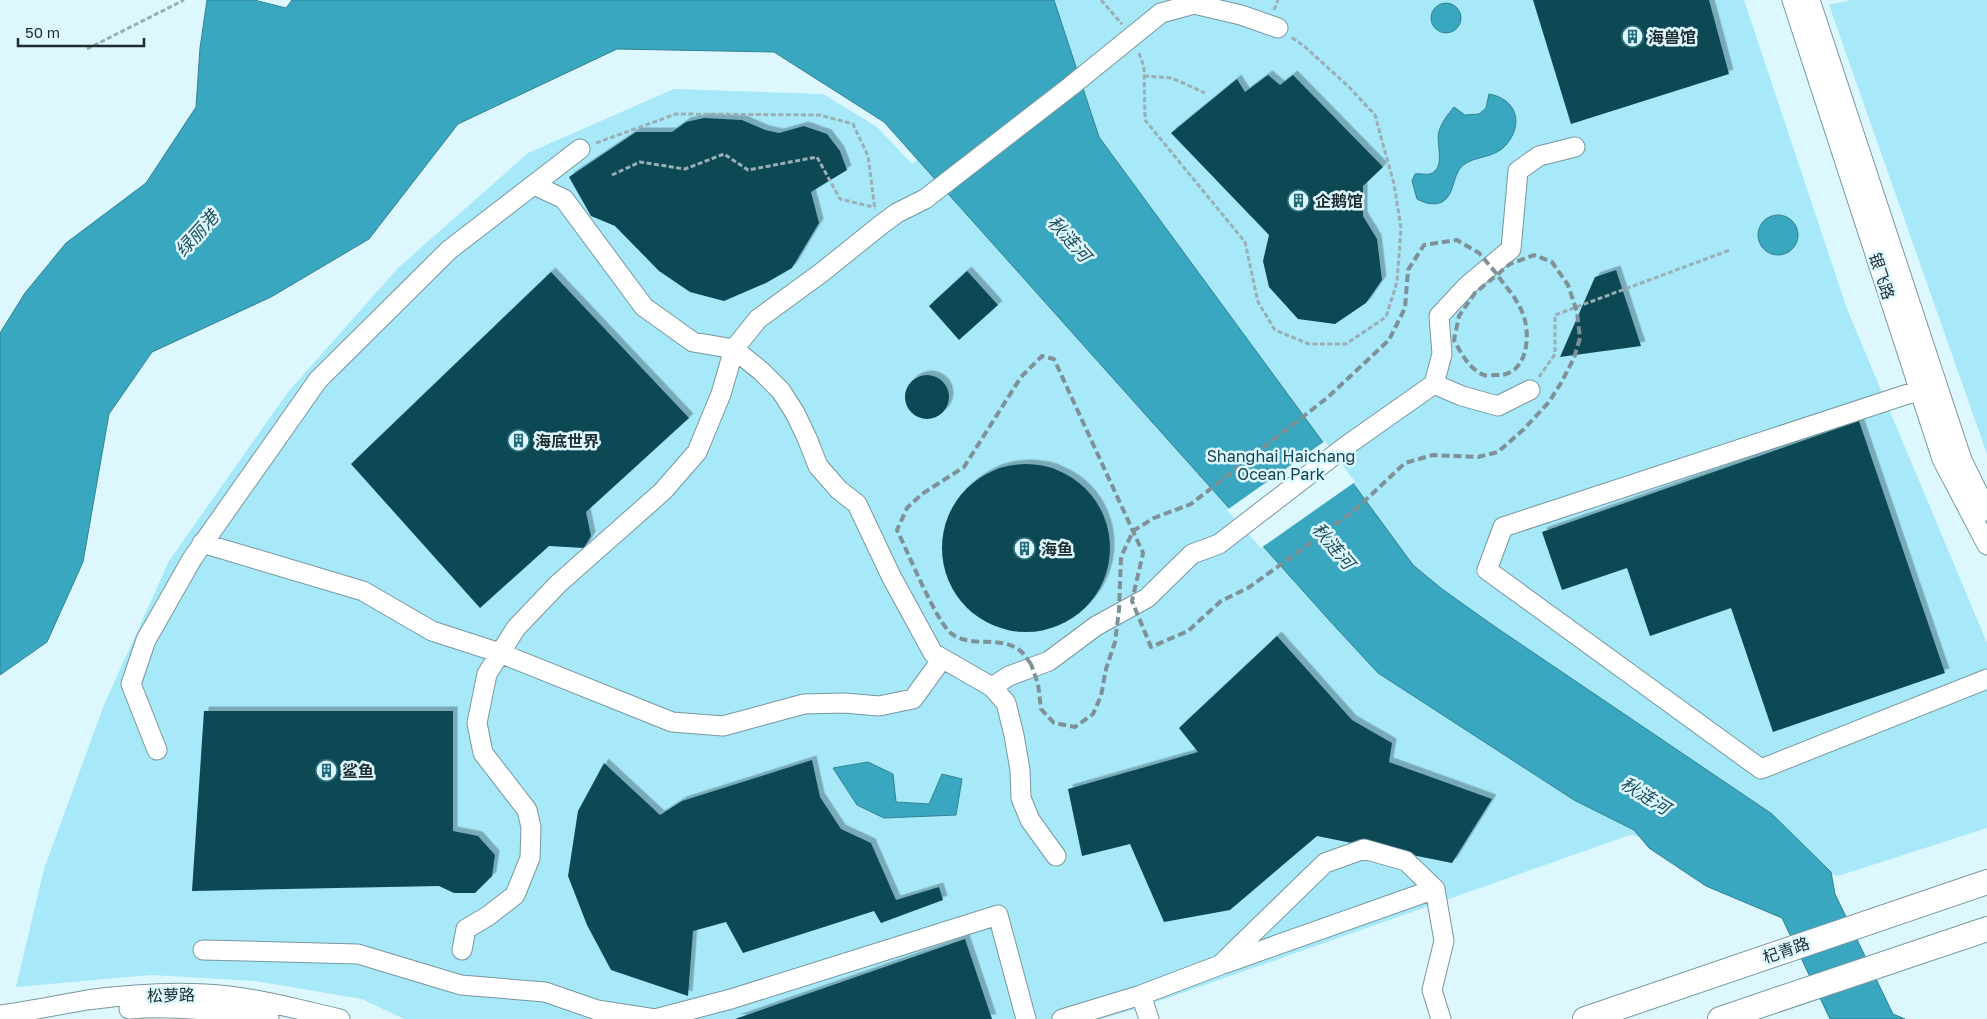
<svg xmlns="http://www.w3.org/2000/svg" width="1987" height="1019" font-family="'Golos Text','Noto Sans SC',sans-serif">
<defs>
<filter id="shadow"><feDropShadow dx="4.5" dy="-4.5" stdDeviation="0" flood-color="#0004"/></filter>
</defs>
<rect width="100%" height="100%" fill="#ddf7fe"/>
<!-- green -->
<path fill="#a7e8f9" d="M1033 0H1744L1847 309 1987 643V828L1838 876 1630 835 1142 1007 1101 1019H404L362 999 256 981 151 975 16 987 44 869 104 705 169 561 288 392 398 268 528 153 674 89 823 94 877 127 912 164 1045 56Z
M1851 0H1987V454L1829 5Z"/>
<!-- water -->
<path fill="#39a7bf" stroke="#318294" d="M207 0H254L286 8 292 0H1054L1099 137 1413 565 1442 589 1494 626 1772 814 1831 872 1835 894 1893 1014 1905 1019H1830L1782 918 1706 886 1649 848 1634 830 1574 800 1378 673 1329 620 884 122 774 52 617 49 458 124 369 239 271 297 152 352 109 414 83 562 47 642 0 675V333L25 293 66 243 146 183 196 107 200 48Z
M1431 18a15 15 0 1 1 30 0a15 15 0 1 1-30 0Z
M1489 94C1517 99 1524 124 1506 145 1494 159 1475 155 1462 166 1452 176 1455 195 1442 202 1433 206 1425 203 1417 199L1412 181 1415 174C1419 173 1426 175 1430 174 1447 168 1435 142 1439 131 1442 122 1448 114 1454 107L1465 115 1479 114 1486 108Z
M1758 235a20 20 0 1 1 40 0a20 20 0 1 1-40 0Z
M868 762 893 774 896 802 929 804 942 774 962 779 956 815 884 818 857 805 833 768Z"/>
<!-- pier -->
<path fill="#ddf7fe" d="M1325 441 1355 482 1261 548 1227 510Z"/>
<!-- building -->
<path fill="#0a4855" filter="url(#shadow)" d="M1533 0H1709L1729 74 1571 124Z
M1268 75 1280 85 1293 75 1383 167 1363 186V216L1377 239 1382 280 1366 303 1335 324 1298 319 1269 287 1263 261 1269 235 1171 133 1237 79 1245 92Z
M704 118 742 120 765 130 779 133 804 126 827 134 840 151 847 170 811 192 819 223 792 268 766 283 724 301 690 292 659 271 615 226 591 216 569 177 636 132H672L686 122Z
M1616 270 1641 346 1560 357 1595 277Z
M967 271 998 305 959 340 929 306Z
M551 272 689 418 586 512 591 536 584 548 549 546 480 608 351 464Z
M905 397a22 22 0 1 1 44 0a22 22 0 1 1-44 0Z
M1859 421 1945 673 1773 732 1731 608 1650 636 1627 568 1562 590 1542 532Z
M942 548a84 84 0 1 1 168 0a84 84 0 1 1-168 0Z
M1277 636 1352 720 1392 743 1389 762 1492 799 1452 863 1317 836 1230 910 1164 922 1130 844 1082 856 1068 789 1198 752 1179 728Z
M204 711H453V831L478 836 495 855 492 876 475 893H454L439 886 192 891Z
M812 760 820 797 841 829 871 843 896 900 939 887 943 900 881 923 874 911 743 953 726 922 693 931 688 996 611 970 587 925 568 876 578 811 604 763 660 815 682 801Z
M965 939 992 1019H735Z"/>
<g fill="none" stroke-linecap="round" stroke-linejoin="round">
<defs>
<path id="minor" d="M1792 0 1942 459 1987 545
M1810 0 1962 460 1987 511
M534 185 564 199 644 307 693 342 734 349 761 371 781 391 795 413 807 438 818 466 839 490 857 504 891 576 933 653 992 687 1006 703 1014 735 1020 770 1021 798 1030 820 1056 856
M1530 390 1498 406 1462 396 1434 384 1442 354 1439 316 1467 286 1511 249 1518 171 1539 156 1575 147
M1920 390 1503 527 1487 570 1761 769 1987 679
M202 543 363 591 432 631 500 653 672 722 723 726 804 704 844 703 879 706 913 699 942 659
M992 687 1009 676 1049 661 1096 626 1147 598 1192 554 1219 544 1346 446 1434 384
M157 750 131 684 146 640 192 559 318 380 449 250 580 149
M203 950 358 954 461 985 545 992 597 1010 655 1019 731 999 998 915 1026 1019
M462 950 466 929 488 916 515 895 530 858 531 827 527 810 483 753 477 723 487 674 516 628 558 584 663 491 697 452 721 394 734 349 758 319 821 273 882 224 897 213 925 199 1071 86 1161 13 1194 4 1241 15 1278 28
M1226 963 1435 889
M129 1009C169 1005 229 1011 269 1019
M0 1015C29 1011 58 1005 87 1000 125 995 166 992 205 994 251 996 296 1009 340 1019
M1062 1019 1141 995
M1149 1019 1141 995 1220 965 1325 863 1364 849 1406 861 1435 889 1444 941 1432 990 1441 1019"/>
<path id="major" d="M1585 1019 1987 882
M1720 1019 1987 929"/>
</defs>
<!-- minor casing -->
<use href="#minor" stroke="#78979f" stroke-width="21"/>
<!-- major casing -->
<use href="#major" stroke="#78979f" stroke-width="26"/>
<!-- path -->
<path stroke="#99afb4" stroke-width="3" stroke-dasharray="5 2.5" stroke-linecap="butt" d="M1101 0 1122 24
M1274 10 1278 0
M87 49 184 0
M1139 53 1144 67 1145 120 1245 242 1258 302 1275 330 1309 344H1346L1386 317 1397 282 1401 228 1394 184 1375 115 1348 86 1304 46 1291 37
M1144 76 1172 78 1205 93
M596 143 676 114 820 115 853 124 868 156 875 210
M612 175 640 162 685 169 724 154 748 170 817 157 840 199 873 207
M1539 377 1555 354V315L1730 250"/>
<!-- minor -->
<use href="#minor" stroke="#fff" stroke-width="19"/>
<!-- major -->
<use href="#major" stroke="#fff" stroke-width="24"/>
<!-- rail -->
<path stroke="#7e9196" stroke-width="4" stroke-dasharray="8 4" stroke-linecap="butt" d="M1031 664C1027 659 1023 652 1018 649 999 636 972 648 952 634 937 624 907 550 897 530L907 508 922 494 964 467 1021 377 1042 356 1054 359 1143 553 1132 601 1151 647 1188 631 1221 601 1248 588 1294 555 1356 509 1405 463 1433 455 1478 457 1498 452 1524 429 1549 402 1561 383 1574 358 1580 338 1577 312 1568 285 1552 262 1534 255 1510 264 1475 293 1459 316 1454 340C1461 353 1469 369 1484 375 1487 376 1492 375 1496 375 1526 377 1531 339 1524 317 1519 301 1507 288 1497 275L1496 273 1479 253 1457 240 1424 245 1408 270 1405 308 1389 340 1327 398 1191 504 1154 518 1133 531 1121 557 1119 610 1115 642 1106 669 1101 696 1093 714 1075 727 1054 723 1041 709 1038 684 1031 664"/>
</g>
<!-- icons -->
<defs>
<symbol id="building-ring" viewBox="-11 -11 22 22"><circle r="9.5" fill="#ddf7fe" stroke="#246a79" stroke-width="1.5"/><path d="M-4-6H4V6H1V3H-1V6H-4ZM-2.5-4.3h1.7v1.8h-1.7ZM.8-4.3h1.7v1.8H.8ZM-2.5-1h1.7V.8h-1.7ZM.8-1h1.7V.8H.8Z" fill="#246a79"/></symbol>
</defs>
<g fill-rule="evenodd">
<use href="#building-ring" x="1620" y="24" width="25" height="25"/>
<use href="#building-ring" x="1286" y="188" width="25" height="25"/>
<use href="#building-ring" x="506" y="428" width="25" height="25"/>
<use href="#building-ring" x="1012" y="536" width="25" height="25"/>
<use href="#building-ring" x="314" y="758" width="25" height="25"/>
</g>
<g text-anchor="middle" stroke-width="5" stroke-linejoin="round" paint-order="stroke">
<!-- poi labels -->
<g font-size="16" font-weight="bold" fill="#1f2c2f" stroke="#ddf7fe" text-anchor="start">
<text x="1648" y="43">海兽馆</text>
<text x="1315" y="207">企鹅馆</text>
<text x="535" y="447">海底世界</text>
<text x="1041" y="555">海鱼</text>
<text x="342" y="777">鲨鱼</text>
</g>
<!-- street labels -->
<g font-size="16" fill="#1f2c2f" stroke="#ddf7fe">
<text transform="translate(1882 276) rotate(72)" y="6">银飞路</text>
<text transform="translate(1786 950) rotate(-19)" y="6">杞青路</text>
<text transform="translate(171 995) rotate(-1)" y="6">松萝路</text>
</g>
<!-- park labels -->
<g font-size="16" fill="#14444e" stroke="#ddf7fe">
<text x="1281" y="462">Shanghai Haichang<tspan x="1281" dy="18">Ocean Park</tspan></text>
</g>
<!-- water labels -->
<g font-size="18" font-style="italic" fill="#1f4d58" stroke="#ddf7fe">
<text transform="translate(197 234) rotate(-48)" y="6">绿丽港</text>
<text transform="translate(1069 239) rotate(48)" y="6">秋涟河</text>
<text transform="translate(1333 546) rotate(50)" y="6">秋涟河</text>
<text transform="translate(1645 796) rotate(32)" y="6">秋涟河</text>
</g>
</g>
<!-- scale -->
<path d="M18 38v8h126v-8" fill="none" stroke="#1f2c2f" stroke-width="2.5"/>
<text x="25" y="38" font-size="15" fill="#1f2c2f" stroke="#ddf7fe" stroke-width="4" paint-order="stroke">50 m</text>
</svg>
